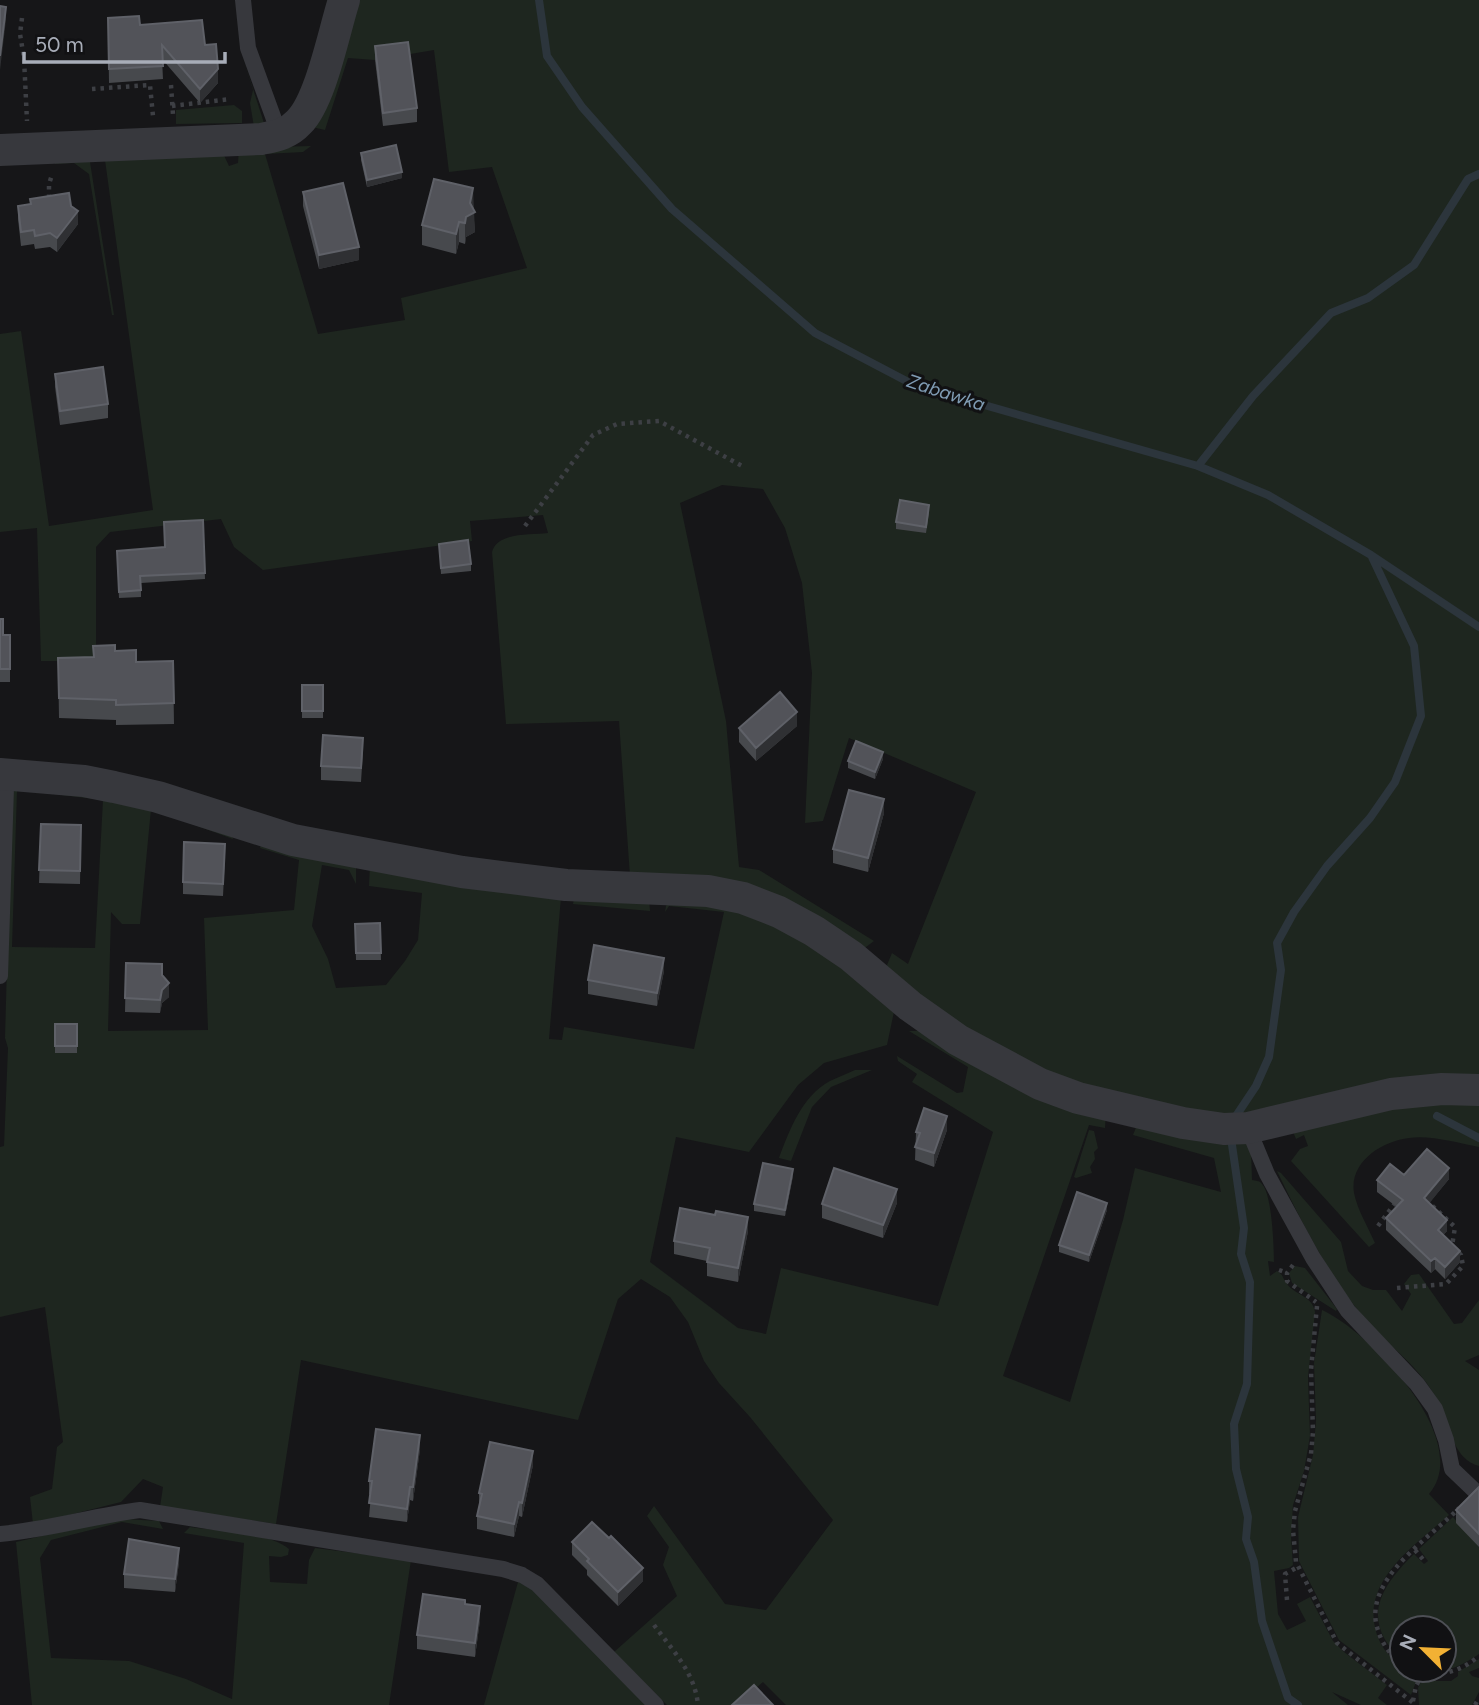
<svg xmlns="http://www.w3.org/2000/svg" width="1479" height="1705" font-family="Figtree,sans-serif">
<rect width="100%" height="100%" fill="#161618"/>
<!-- green -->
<path fill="#1e261f" d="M350 0H1479V1083L1222 1121 1036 1074 888 978 887 965 892 953 908 964 976 792 849 738 823 821 805 823 812 673 802 583 785 528 763 489 722 485 680 503 726 721 739 867 759 870 874 941 858 953 630 876 619 721 506 724 492 552C497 532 530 535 548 533L543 515 470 521 472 541 263 570 234 547 221 519 110 532 96 547V648L91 661H41L37 528 0 532V334L21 331 49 526 153 510 105 160 221 149 229 166 238 163 239 148 311 146 303 152 265 154 318 334 405 320 401 298 527 268 492 167 449 172 434 50 375 60 348 58 325 130 312 127Z
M243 58 264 123 254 127 250 103 253 90Z
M234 105 242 111V123L176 124V110Z
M55 153 85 156 90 162 114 315H112L89 174 74 163 55 164Z
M29 782 33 792 17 791 12 947 95 948 103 800 45 793 44 788 48 783 91 789 159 804 220 824 230 831 233 839 151 809 140 924H122L111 912 108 1031 208 1030 204 918 294 910 299 860 260 848 264 838 353 859 356 863V884L349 870 322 865 312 926 328 959 336 988 386 985 405 961 418 940 422 893 369 886 370 864 460 879 555 890 561 897 549 1039 562 1040 564 1027 694 1049 724 912 669 906 665 912 666 906 674 895C744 898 786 920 843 960 863 974 882 986 895 1007L887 1045 824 1063 798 1085 749 1152 676 1137 650 1262 738 1328 766 1334 781 1268 938 1306 993 1132 912 1082 917 1074 898 1061 897 1056 957 1093 963 1092 968 1067 909 1031H919L932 1040 965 1052 1033 1088 1066 1102 1106 1112 1105 1128 1089 1125 1003 1376 1070 1402 1123 1220 1135 1168 1221 1192 1214 1158 1133 1135 1139 1120 1178 1128 1245 1138 1251 1149 1252 1180C1256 1181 1259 1180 1262 1184 1272 1194 1274 1247 1274 1262L1268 1261 1270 1276 1277 1271C1284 1275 1282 1278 1287 1284 1295 1295 1313 1296 1315 1312L1308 1377 1310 1436 1304 1471 1293 1505 1291 1537 1293 1565 1289 1568 1274 1571 1278 1614 1287 1630 1306 1621 1297 1604 1310 1597 1333 1641 1344 1652 1387 1685 1378 1698 1387 1705H1361L1332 1692 1348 1705H786L763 1682 736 1705H667L614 1652 677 1596 663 1565 669 1547 647 1516 654 1506 725 1604 766 1610 833 1520 750 1417 719 1383 704 1361 688 1322 670 1297 641 1279 618 1299 578 1420 301 1360 276 1524 160 1507 163 1487 143 1479 121 1502 33 1524 30 1497 52 1489 57 1447 63 1442 45 1307 0 1317V1147L4 1146 8 1048 5 1038 12 785 14 783Z
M574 899 649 900 650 911 573 904Z
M855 1070H872L831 1087 812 1107 791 1161 779 1158C789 1131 802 1096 830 1081 838 1077 847 1074 855 1070Z
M1479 1097V1147C1457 1143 1431 1135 1409 1138 1382 1141 1349 1162 1354 1193 1357 1209 1368 1227 1375 1243L1369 1247 1291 1161 1300 1149 1308 1146 1304 1135 1296 1139 1292 1129 1344 1110Z
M1089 1130 1094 1131 1098 1148 1094 1152 1095 1159 1090 1167 1092 1173 1076 1178 1074 1177Z
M1277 1171 1281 1173 1341 1242 1348 1271 1362 1286 1373 1290H1386L1402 1311 1411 1294 1404 1284 1411 1275 1419 1274 1454 1324 1462 1323 1479 1300V1355L1465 1361 1479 1370V1466C1454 1459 1451 1431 1443 1411 1440 1402 1434 1395 1430 1388 1412 1360 1384 1342 1364 1318 1327 1273 1302 1223 1277 1171Z
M1295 1266 1305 1268 1337 1309 1336 1311 1292 1283 1289 1273Z
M1322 1310C1369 1331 1475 1440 1429 1494L1449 1515C1417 1544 1364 1578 1375 1627 1378 1644 1388 1656 1402 1666V1670L1417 1673 1418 1677 1411 1695 1339 1640 1299 1561 1298 1517 1313 1455 1316 1421 1314 1363Z
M1453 1517 1479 1547V1654C1463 1665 1449 1672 1429 1671L1426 1670H1444V1628H1402V1660C1360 1621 1379 1588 1414 1554L1424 1564 1428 1561 1419 1549Z
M125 1519 159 1521 163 1529 122 1522 51 1540 40 1558 51 1658 129 1661 186 1679 232 1699 244 1543 184 1533 190 1527C218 1531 267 1531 289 1549L288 1555 281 1557 269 1556 270 1582 307 1584 309 1560 315 1548 411 1560 389 1705H32L16 1542 101 1522Z
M518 1582 532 1589 646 1705H484Z
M1479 1659V1668L1469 1672 1472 1676 1479 1678V1692L1472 1705H1419L1418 1688 1423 1678 1425 1681H1451L1458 1676V1672Z"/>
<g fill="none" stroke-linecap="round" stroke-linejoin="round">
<!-- stream -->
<path stroke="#2c353c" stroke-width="8" d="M539 0 547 56 582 107 672 209 815 333 914 385 1198 466 1268 495 1371 555 1479 627
M1198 466 1253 396 1331 313 1368 298 1414 265 1468 179 1479 174
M1236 1116 1256 1086 1269 1057 1281 970 1277 943 1294 912 1327 866 1370 818 1395 782 1421 716 1414 646 1372 557
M1437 1116 1479 1138
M1232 1145 1244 1228 1241 1254 1250 1282 1247 1384 1234 1424 1236 1469 1248 1517 1246 1539 1254 1562 1262 1621 1288 1698 1298 1705"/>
<!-- path -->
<path stroke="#3d3f44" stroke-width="4.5" stroke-dasharray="3.5 5" stroke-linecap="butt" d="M22 18 20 34 24 58 27 121
M171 85 173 115
M92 89 150 85 153 116
M172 106 231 99
M49 198V184L52 175
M525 526 593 435 617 424 659 421 744 467
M1378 1226 1396 1202
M1293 1265 1287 1273V1281L1316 1302
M1279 1270 1287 1273
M1397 1288 1446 1284 1463 1266 1461 1255 1452 1246 1455 1227 1425 1199
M1317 1306 1311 1370 1313 1432 1311 1454 1295 1511 1293 1530 1296 1562 1337 1643 1416 1705
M1415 1550 1426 1563
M1287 1600 1285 1574 1298 1567
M654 1625C673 1651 695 1673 698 1705
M1402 1664C1388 1653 1380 1641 1376 1623 1368 1576 1430 1538 1459 1508
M1416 1670C1439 1678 1460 1672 1479 1656
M1413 1701 1416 1686 1424 1672
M1475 1705 1479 1698"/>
<!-- service -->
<path stroke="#37383d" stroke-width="16" d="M243 0 248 48 275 122 272 137
M0 779 6 787 0 976
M1248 1128 1267 1174 1313 1258 1348 1311 1417 1384 1435 1409 1446 1440 1452 1469 1475 1491
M0 1534C47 1530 93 1516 140 1510L503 1569 522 1575 537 1584 656 1705"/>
<!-- minor -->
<path stroke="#37383d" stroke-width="32" d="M0 150 261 139C276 136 288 134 299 122 321 100 334 31 344 0
M0 774 84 781 114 787 158 797 293 840 462 872 566 885 708 891 743 898 779 912 814 931 851 956 910 1006 958 1040 1040 1084 1078 1098 1183 1123 1224 1129 1248 1128 1391 1094 1442 1089 1479 1090"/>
</g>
<!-- wall -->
<path fill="#47494d" d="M108 18 140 25 218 83 200 103 162 59 163 79 109 83Z
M375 46 417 108V122L383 126 375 60Z
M361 153 402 178 367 187 361 160Z
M303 192 359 260 319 269 303 206Z
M30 199 71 206 78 224 57 252 50 247 35 249 34 244 21 246 18 219V206L30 204Z
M473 209 475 232 466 237 465 244 459 242 456 254 422 245V225Z
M55 374 108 404V418L60 425 55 387Z
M929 512 926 533 896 529V522Z
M203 520 205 579 141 583V597L119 598 117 558 165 547Z
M439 544 471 564V571L441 574Z
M0 619 3 635H10V682H0Z
M93 646 115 651 136 662 173 661 174 724 116 725V720L59 718 58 658 93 657Z
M302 685H323V718H302Z
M797 726 756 761 739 742V728Z
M363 751 361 782 321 780V766Z
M883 759 875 779 848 768V761Z
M884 813 868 872 833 863V849Z
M41 824 81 825 80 884 39 883Z
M225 856 223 896 183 894V882Z
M380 923 381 960H356L355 924Z
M126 963 162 975 169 997 162 1003 160 1013 125 1012Z
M664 971 657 1006 588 994V980Z
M55 1024H77V1053H55Z
M947 1130 934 1167 915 1160 916 1132Z
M1404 1175 1449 1179 1429 1203 1447 1231 1443 1235 1460 1262 1445 1279 1435 1269 1431 1273 1386 1230V1218L1397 1207 1377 1192V1180Z
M793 1176 785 1216 754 1211V1204Z
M897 1203 883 1238 822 1218V1204Z
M1107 1210 1089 1262 1059 1252V1245Z
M715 1215 748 1231 738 1282 707 1276V1261L674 1254V1241Z
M420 1449 413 1501 410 1500 407 1522 369 1517 371 1495 369 1494V1481Z
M533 1465 522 1517 519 1516 514 1537 477 1529V1516L479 1507V1493Z
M1479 1487V1547L1456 1523V1510Z
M609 1538 643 1581 618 1606 587 1575V1570L572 1555V1542Z
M179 1562 175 1592 124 1588V1574Z
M465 1604 480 1620 475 1657 417 1649V1635Z"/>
<!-- shaded-wall -->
<path fill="#2f3033" d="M6 7V20L0 70V56Z
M218 69V83L200 103V89Z
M402 172V178L367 187V180Z
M473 188 475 232 466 237 465 244V223Z
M78 211V224L57 252V238Z
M459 222V242L456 254V234Z
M359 247V260L319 269V255Z
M797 712V726L756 761V748Z
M883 752V759L875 779V772Z
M884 799V813L868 872V858Z
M664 958V971L657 1006V993Z
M169 983V997L162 1003 160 1013 162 990Z
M947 1116V1130L934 1167V1153Z
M1449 1168V1179L1424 1210V1198Z
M793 1169V1176L785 1216V1210Z
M897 1189V1203L883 1238V1225Z
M1107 1203V1210L1089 1262V1255Z
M748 1217V1231L738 1282V1268Z
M1447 1220V1231L1438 1241V1230Z
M1460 1251V1262L1445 1279V1267Z
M1435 1258V1269L1431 1273V1261Z
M420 1435V1449L413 1501V1487Z
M533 1451V1465L522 1517V1503Z
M410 1487V1500L407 1522V1509Z
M519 1502V1516L514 1537V1524Z
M179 1548V1562L175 1592V1579Z
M643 1568V1581L618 1606V1592Z
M480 1606V1620L475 1657V1643Z"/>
<!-- building -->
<path fill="#525359" stroke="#5f6168" stroke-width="2" d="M0 6 6 7 0 56Z
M139 16 140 25 202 20 205 45 216 44 218 69 200 89 162 45 163 66 109 69 108 18Z
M408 42 417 108 383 113 375 46Z
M396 145 402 172 367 180 361 153Z
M434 179 473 188 470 203 475 212 466 217 465 223 459 222 456 234 422 225Z
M343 183 359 247 319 255 303 192Z
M69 193 71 206 78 211 57 238 50 233 35 236 34 230 21 232 18 206 31 204 30 199Z
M103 367 108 404 60 411 55 374Z
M900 500 929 505 926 527 896 522Z
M203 520 205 573 140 576 141 590 119 592 117 551 165 547 164 522Z
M468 540 471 564 441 568 439 544Z
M0 619H3V635H10V669H0Z
M115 645V651L136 650V662L173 661 174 703 116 705V700L59 698 58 658 94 657 93 646Z
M302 685H323V711H302Z
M780 692 797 712 756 748 739 728Z
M323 735 363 738 361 768 321 766Z
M856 741 883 752 875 772 848 761Z
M849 790 884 799 868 858 833 849Z
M41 824 81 825 80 871 39 870Z
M184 842 225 844 223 884 183 882Z
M380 923 381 953H356L355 924Z
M594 945 664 958 657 993 588 980Z
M126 963 162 964V975L169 983 162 990 160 1000 125 998Z
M55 1024H77V1046H55Z
M924 1108 947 1116 934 1153 915 1147 920 1133 916 1132Z
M1427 1149 1449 1168 1424 1198 1447 1220 1438 1230 1460 1251 1445 1267 1435 1258 1431 1261 1386 1218 1403 1200 1377 1180 1390 1164 1404 1175Z
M763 1163 793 1169 785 1210 754 1204Z
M834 1168 897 1189 883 1225 822 1204Z
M1077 1192 1107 1203 1089 1255 1059 1245Z
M680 1208 715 1215 716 1211 748 1217 738 1268 707 1262 710 1248 674 1241Z
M376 1429 420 1435 413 1487H410L407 1509 369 1503 372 1481H369Z
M490 1442 533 1451 522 1503 519 1502 514 1524 477 1516 482 1494 479 1493Z
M1479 1487V1534L1456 1510Z
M592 1522 609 1538 611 1536 643 1568 618 1592 587 1561 589 1559 572 1542Z
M129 1539 179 1548 175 1579 124 1574Z
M423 1594 465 1600V1604L480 1606 475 1643 417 1635Z
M754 1685 773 1705H732Z"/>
<g text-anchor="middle" stroke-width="6" stroke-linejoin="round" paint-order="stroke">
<!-- water labels -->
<g font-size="19" font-style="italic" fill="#7f9bb3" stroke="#111113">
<text transform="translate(946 392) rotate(18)" y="7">Zabawka</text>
</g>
</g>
<!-- north arrow -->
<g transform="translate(1423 1649) rotate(294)"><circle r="33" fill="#111113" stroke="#4d4f55" stroke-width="2"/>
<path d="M0-5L12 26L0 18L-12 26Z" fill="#f2b134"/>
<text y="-10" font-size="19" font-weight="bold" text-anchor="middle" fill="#a8adb8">N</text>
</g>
<!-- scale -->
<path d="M24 52v10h201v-10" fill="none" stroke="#a8adb8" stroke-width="3.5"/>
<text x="35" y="52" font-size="21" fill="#a8adb8" stroke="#111113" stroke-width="5" paint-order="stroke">50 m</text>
</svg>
